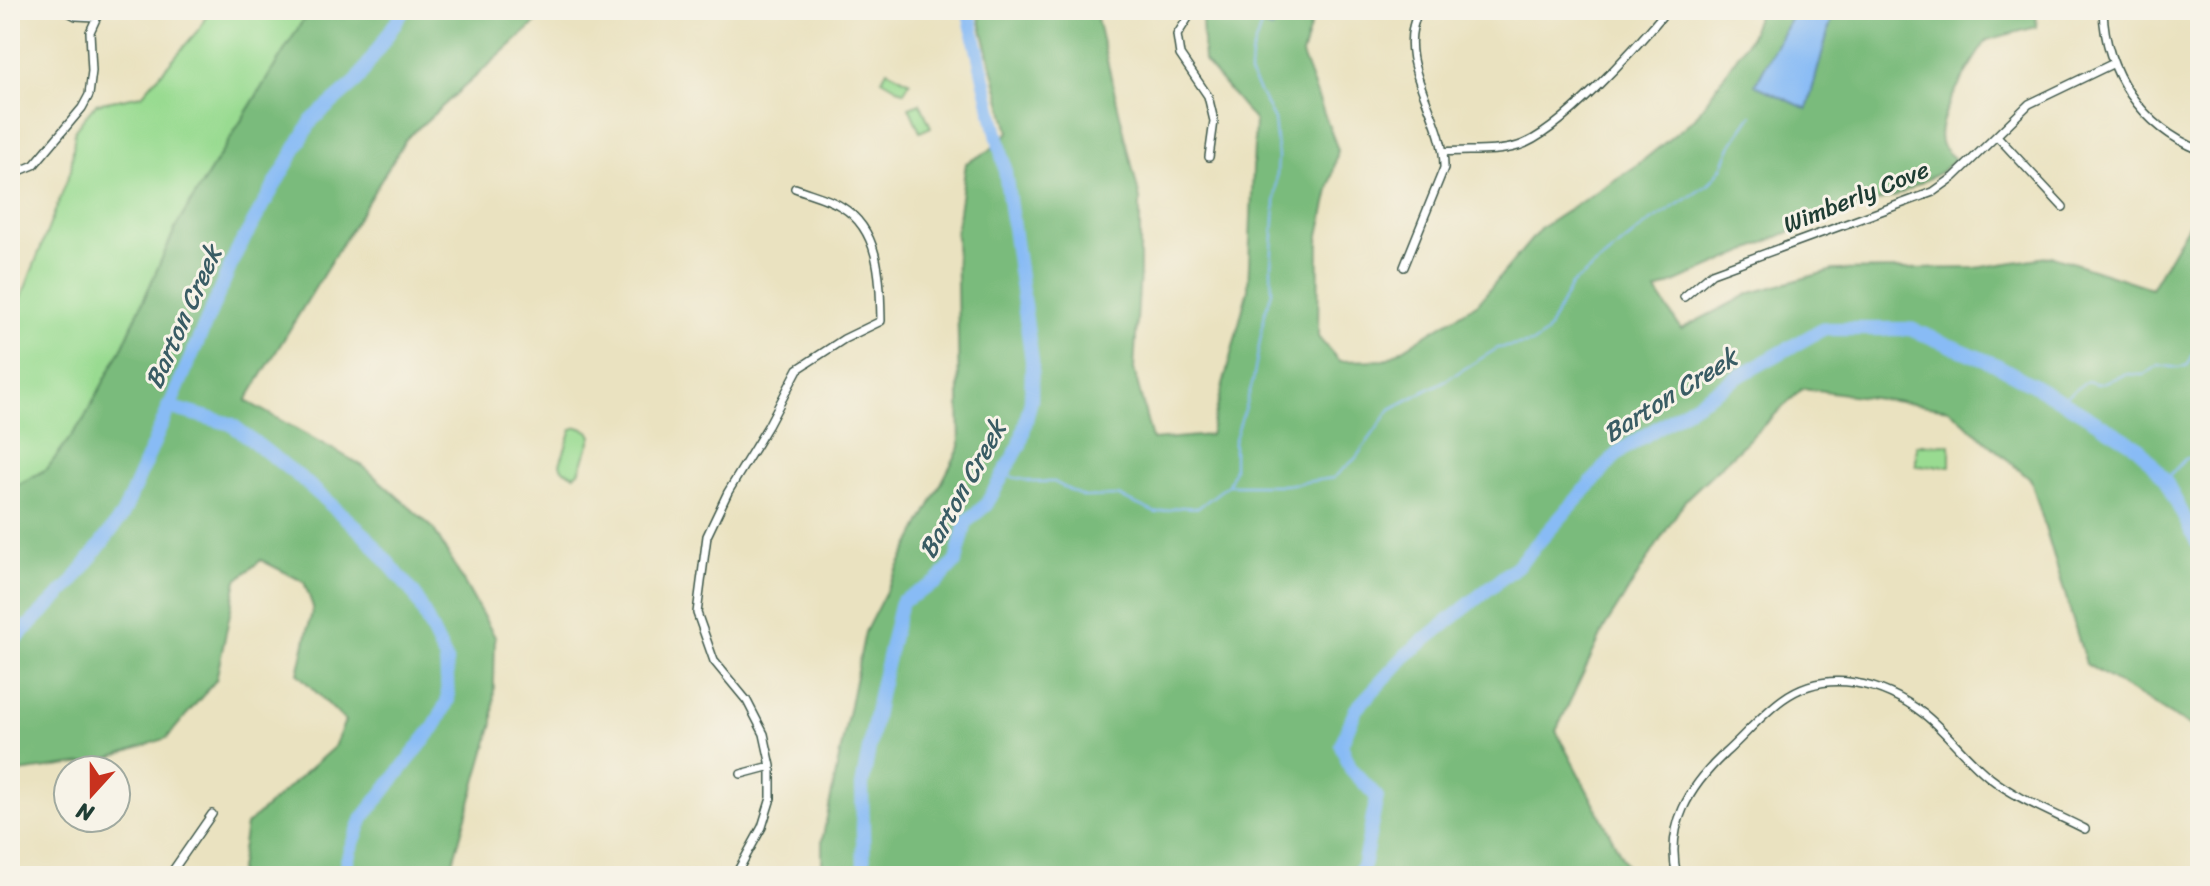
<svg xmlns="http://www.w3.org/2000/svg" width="2210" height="886" font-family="Sriracha,sans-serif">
<rect width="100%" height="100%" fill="#f7f3e8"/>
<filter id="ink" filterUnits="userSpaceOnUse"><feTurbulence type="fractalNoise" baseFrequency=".0125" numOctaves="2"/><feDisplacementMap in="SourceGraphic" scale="16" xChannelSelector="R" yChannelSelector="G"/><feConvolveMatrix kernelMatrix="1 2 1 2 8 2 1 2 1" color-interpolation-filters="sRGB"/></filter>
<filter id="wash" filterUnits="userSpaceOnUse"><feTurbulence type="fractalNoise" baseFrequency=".006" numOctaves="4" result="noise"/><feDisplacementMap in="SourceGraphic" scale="32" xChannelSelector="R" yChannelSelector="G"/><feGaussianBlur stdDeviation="1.8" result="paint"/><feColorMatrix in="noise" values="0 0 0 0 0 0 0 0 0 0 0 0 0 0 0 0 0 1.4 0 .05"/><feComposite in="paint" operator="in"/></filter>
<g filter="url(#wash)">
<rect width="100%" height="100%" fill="#eae2c0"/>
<!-- green -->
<path fill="#99db91" stroke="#5c8c62" stroke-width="2" d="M209 10H314L302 22 177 225 124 344 84 419 47 469 10 489V327L71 170 75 129 96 104 142 95 200 28Z
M887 70 910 82 904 92 882 79Z
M920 103 931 127 920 132 909 107Z
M578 427 589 431 592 436 579 472 574 475 562 469 560 464 572 429Z
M1950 444V466H1916V445Z"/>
<!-- forest -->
<path fill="#7abb7b" stroke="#4c7c58" stroke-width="2" d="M314 10H550L406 139 246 401 363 466 433 528 495 637 493 723 449 876H238L246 825 334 747 345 721 298 674 313 607 304 582 261 560 237 580 216 680 167 738 100 761 10 773V489L47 469 84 419 124 344 177 225 302 22Z
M977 10H1095L1140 199V272L1134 369 1152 440 1210 435 1248 289 1255 121 1204 61 1202 19 1205 10H1315L1302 55 1338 150 1319 235 1318 337 1339 361 1385 360 1478 303 1541 228 1636 166 1695 118 1750 37 1759 10H2037L2036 27 1987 40C1974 59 1931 123 1942 145 1944 150 1951 155 1955 159L1941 172 1896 196 1818 219 1656 291 1681 329 1751 293 1833 270 1975 268 2053 256 2151 288 2197 210 2200 211V732L2086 664 2031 480 1949 409 1803 388 1686 499 1605 627 1556 731 1632 876H822V841L865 632 960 447 956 232 966 163 989 151 1009 132Z"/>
<!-- water -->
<path fill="#88bbf5" stroke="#547c94" stroke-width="2" d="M1238 10H1290L1271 29 1237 17Z
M1795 10H1834L1807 109 1755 85Z"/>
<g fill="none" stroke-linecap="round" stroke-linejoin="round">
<!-- stream -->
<path stroke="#88bbf5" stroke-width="2" d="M2060 400 2087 381 2098 384 2128 374 2144 375 2158 365 2179 368 2188 365 2200 340
M1003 475 1034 482H1054L1083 497 1118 496 1156 513 1181 507 1198 508 1228 485H1285L1333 478 1355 459 1391 409 1446 380 1498 348 1533 343 1546 334 1571 285 1647 224 1708 185 1722 168 1732 144 1752 115
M2165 480 2185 459 2200 454
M1228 485 1234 469V442L1253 381 1265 312 1272 292 1271 266 1278 157 1274 120 1250 74 1251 55 1261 26"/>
<!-- river -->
<path stroke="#88bbf5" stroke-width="14" d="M168 407 231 424 302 479 366 536 415 595 446 660 448 700 435 726 363 818 350 850 343 876
M10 644 71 584 122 516 237 251 312 120 357 81 404 10
M864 876 862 786 880 691 901 602 937 582 956 561 966 522 986 505 1020 445 1031 400 1032 361 1004 164 968 10
M1355 876 1363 867 1377 797 1351 769 1341 745 1356 709 1406 655 1518 565 1619 452 1741 375 1823 329H1911L1999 366 2074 408 2138 447 2165 480 2200 548"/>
</g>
</g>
<g filter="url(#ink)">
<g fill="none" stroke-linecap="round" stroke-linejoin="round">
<defs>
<path id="minor" d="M64 10 76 16 96 17
M1193 10 1177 35 1180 55 1208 96 1214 121 1209 157
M2103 10C2105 72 2142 127 2200 150
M1997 136 2063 207
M1444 152C1468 150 1495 153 1518 146 1559 134 1638 45 1667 10
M10 175 34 165 82 108 89 95 92 71 90 32 100 10
M1404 267 1444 168C1445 114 1392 64 1419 10
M1684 297 1712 273 1933 192 1954 177 2029 104 2112 64
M741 774 771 766
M169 876 212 814
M735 876 762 827 771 798V766L764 734 747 701 714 661 697 613 707 536 728 492 768 426 798 369 844 339 881 321C880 281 881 231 842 207 829 198 810 194 795 188
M1677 876C1665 826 1689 787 1725 753 1744 736 1762 714 1783 699 1827 667 1884 683 1924 714 1947 732 1965 758 1989 777 2017 799 2054 813 2085 829"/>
</defs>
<!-- minor casing -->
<use href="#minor" stroke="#3d5649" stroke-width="10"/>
<!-- minor -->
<use href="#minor" stroke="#fff" stroke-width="7"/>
</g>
</g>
<g text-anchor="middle" stroke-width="6" stroke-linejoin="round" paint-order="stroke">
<!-- street labels -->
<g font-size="24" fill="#1f3d34" stroke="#f7f3e8">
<text transform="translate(1856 197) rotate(-22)" y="8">Wimberly Cove</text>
</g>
<!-- water labels -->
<g font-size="26" font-style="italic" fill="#395c64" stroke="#f7f3e8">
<text transform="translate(183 317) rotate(-66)" y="9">Barton Creek</text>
<text transform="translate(1670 395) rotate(-32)" y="9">Barton Creek</text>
<text transform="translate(962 489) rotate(-61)" y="9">Barton Creek</text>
</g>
</g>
<!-- margin -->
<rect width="2210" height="886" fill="none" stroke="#f7f3e8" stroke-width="40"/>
<!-- north arrow -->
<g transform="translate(92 794) rotate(201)"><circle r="38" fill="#f7f3e8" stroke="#a1aaa0" stroke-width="2"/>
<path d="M0-6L14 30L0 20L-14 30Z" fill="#c8321e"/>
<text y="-12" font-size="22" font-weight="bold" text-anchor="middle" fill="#1f3d34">N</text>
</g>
</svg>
